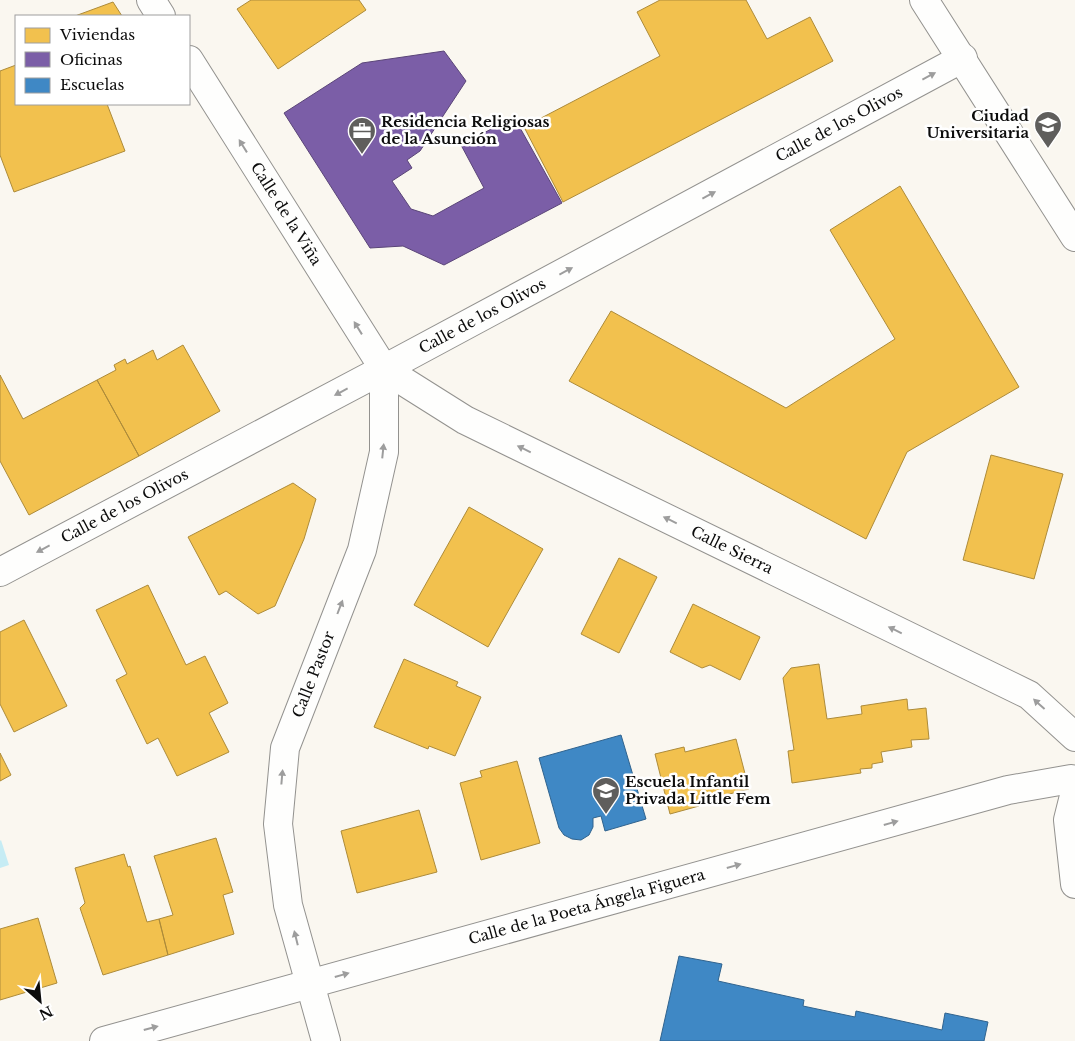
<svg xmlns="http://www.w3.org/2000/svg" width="1075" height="1041" font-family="'Libre Baskerville',serif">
<rect width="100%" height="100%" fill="#faf7f0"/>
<!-- water -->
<path fill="#c6ecf4" d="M1 840 9 865 0 868V841Z"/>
<!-- homes -->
<path fill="#f2c14e" stroke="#ad8b3a" d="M251 0H359L366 10 278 69 237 9Z
M660 0H746L767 39 810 17 833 61 563 202 524 127 660 56 637 12Z
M113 2 122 16H75Z
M16 65V104H107L125 151 14 192 0 155V71Z
M900 186 1019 387 907 452 866 539 569 381 611 311 786 408 895 339 830 230Z
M183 345 220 411 139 456 97 380 116 370 114 365 125 359 127 364 153 350 157 360Z
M0 375 23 419 97 380 139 456 29 515 0 461Z
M991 455 1063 474 1034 579 963 560Z
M293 483 316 499 304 539 275 606 258 614 226 591 219 595 188 537Z
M469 507 543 549 488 647 414 605Z
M619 558 657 577 619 653 581 634Z
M148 585 186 665 205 656 228 703 209 713 229 752 177 776 158 738 147 744 116 680 127 674 96 610Z
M693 604 760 637 740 680 710 665 702 668 670 652Z
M24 620 67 706 14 732 0 704V632Z
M404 659 458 682 456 686 481 697 455 756 429 746 428 749 374 727Z
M819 664 827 719 862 714 861 706 907 699 908 710 926 708 929 739 911 740 912 747 881 752 883 762 872 764V768L860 769 861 773 792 783 788 751 794 750 783 678 791 668Z
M736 739 749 789 698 802 699 806 670 814 655 754 684 747 685 752Z
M0 753 11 775 0 781Z
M517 761 540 843 481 860 460 783 482 777 480 771Z
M419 810 437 872 357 893 341 831Z
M216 838 233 892 223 895 234 934 168 955 159 919 173 915 154 856Z
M124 854 128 867 130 866 147 922 159 919 168 955 103 975 80 908 85 903 75 868Z
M38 918 57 983 0 1000V929Z"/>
<!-- offices -->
<path fill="#7b5ea7" stroke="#5a4578" d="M444 51 466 81 420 151 407 160 412 168 392 181 411 209 433 216 484 188 461 145 514 117 562 203 444 265 403 246 370 248 284 113 362 63Z"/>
<!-- schools -->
<path fill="#3f88c5" stroke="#30638e" d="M621 735 646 819 605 831 601 816 593 818V827L589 835 581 840 572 839 564 835 559 828 539 758Z
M679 956 722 964 718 981 804 1000 803 1006 855 1017 856 1011 942 1030 945 1013 988 1022 984 1041H660Z"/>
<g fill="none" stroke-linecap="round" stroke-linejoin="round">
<defs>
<g id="minor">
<path d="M151 0 161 16"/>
<path d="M924 0 1075 237"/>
<path id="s1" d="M189 60 384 369 465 420 1029 695 1075 737"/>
<path id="s2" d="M0 572 384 369 963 58"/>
<path d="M1075 792 1068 820 1075 884"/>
<path id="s3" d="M104 1041 1008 790 1071 779"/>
<path id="s4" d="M326 1041 288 905 278 824 285 748 362 550 384 452V369"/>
</g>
</defs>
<!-- minor casing -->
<use href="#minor" stroke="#93928f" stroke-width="30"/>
<!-- minor -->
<use href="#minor" stroke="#fefefd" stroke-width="28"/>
</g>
<!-- one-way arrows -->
<defs><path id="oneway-solid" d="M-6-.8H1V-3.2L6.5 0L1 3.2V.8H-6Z" transform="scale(1.25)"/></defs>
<g fill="#9d9d9d">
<use href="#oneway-solid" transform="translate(929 76) rotate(-28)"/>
<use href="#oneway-solid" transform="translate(243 146) rotate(-122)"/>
<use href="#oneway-solid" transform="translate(709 195) rotate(-28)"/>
<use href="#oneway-solid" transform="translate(566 271) rotate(-28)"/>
<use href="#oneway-solid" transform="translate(358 328) rotate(-122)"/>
<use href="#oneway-solid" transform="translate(341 392) rotate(152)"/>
<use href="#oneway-solid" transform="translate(524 449) rotate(-154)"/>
<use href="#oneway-solid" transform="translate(383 451) rotate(-84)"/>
<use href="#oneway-solid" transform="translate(670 520) rotate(-154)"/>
<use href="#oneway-solid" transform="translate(43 549) rotate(152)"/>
<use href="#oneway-solid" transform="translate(340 607) rotate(-69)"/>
<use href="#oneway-solid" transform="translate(895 630) rotate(-154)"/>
<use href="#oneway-solid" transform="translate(1039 704) rotate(-138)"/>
<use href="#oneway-solid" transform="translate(282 777) rotate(-85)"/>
<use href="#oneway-solid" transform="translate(891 823) rotate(-16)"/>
<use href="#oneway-solid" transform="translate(734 866) rotate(-16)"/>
<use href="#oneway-solid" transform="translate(296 938) rotate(-104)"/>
<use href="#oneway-solid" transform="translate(342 975) rotate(-16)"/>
<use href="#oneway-solid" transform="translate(151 1028) rotate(-15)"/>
</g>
<!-- icons -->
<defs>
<symbol id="university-pin" viewBox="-11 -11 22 30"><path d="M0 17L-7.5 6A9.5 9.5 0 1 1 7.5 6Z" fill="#5f5e5c" stroke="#fff"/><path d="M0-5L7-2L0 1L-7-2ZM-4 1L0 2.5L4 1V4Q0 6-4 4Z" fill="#fff"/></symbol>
<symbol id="office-pin" viewBox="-11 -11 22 30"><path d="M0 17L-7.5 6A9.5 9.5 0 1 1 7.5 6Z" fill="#5f5e5c" stroke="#fff"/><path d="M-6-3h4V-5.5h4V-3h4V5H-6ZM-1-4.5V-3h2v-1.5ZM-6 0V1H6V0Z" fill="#fff"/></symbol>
<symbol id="school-pin" viewBox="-11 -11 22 30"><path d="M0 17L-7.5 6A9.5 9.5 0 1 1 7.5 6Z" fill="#5f5e5c" stroke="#fff"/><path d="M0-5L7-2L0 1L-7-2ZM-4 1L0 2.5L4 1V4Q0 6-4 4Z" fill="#fff"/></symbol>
</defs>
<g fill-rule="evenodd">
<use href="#university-pin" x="1032" y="109" width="32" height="43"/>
<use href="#office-pin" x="346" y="115" width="32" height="43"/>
<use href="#school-pin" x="590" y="775" width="32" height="43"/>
</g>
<g text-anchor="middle" stroke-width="5" stroke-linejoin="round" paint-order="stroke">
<!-- poi labels -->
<g font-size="15" font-weight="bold" fill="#0c0c0c" stroke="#fff" text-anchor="start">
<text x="1029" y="121" text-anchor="end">Ciudad<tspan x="1029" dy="17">Universitaria</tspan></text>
<text x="381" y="127">Residencia Religiosas<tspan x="381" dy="17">de la Asunción</tspan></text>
<text x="625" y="787">Escuela Infantil<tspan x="625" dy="17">Privada Little Fem</tspan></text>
</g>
<!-- street labels -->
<g font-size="15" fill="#0c0c0c" stroke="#fff">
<text dy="5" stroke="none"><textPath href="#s2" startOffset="951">Calle de los Olivos</textPath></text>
<text dy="5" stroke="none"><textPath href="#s1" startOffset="182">Calle de la Viña</textPath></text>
<text dy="5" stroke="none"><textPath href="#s2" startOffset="546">Calle de los Olivos</textPath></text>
<text dy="5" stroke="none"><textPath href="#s2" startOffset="141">Calle de los Olivos</textPath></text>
<text dy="5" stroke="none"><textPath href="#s1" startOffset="758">Calle Sierra</textPath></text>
<text dy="5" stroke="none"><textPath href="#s4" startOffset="378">Calle Pastor</textPath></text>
<text dy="5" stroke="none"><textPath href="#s3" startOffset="501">Calle de la Poeta Ángela Figuera</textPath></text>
</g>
</g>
<!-- legend -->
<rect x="15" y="15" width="175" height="90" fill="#ffffff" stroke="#9e9e9e"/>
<rect x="25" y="28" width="25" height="15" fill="#f2c14e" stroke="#9e9e9e"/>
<text x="60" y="40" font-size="15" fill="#0c0c0c">Viviendas</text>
<rect x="25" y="52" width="25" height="15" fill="#7b5ea7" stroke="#9e9e9e"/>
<text x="60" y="65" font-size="15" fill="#0c0c0c">Oficinas</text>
<rect x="25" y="78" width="25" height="15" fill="#3f88c5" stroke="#9e9e9e"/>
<text x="60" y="90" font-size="15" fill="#0c0c0c">Escuelas</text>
<!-- north arrow -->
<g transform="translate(40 1001) rotate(153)" stroke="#ffffff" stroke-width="4" paint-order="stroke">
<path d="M0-4L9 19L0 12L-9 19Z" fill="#0c0c0c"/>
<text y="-8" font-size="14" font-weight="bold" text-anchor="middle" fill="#0c0c0c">N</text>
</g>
</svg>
